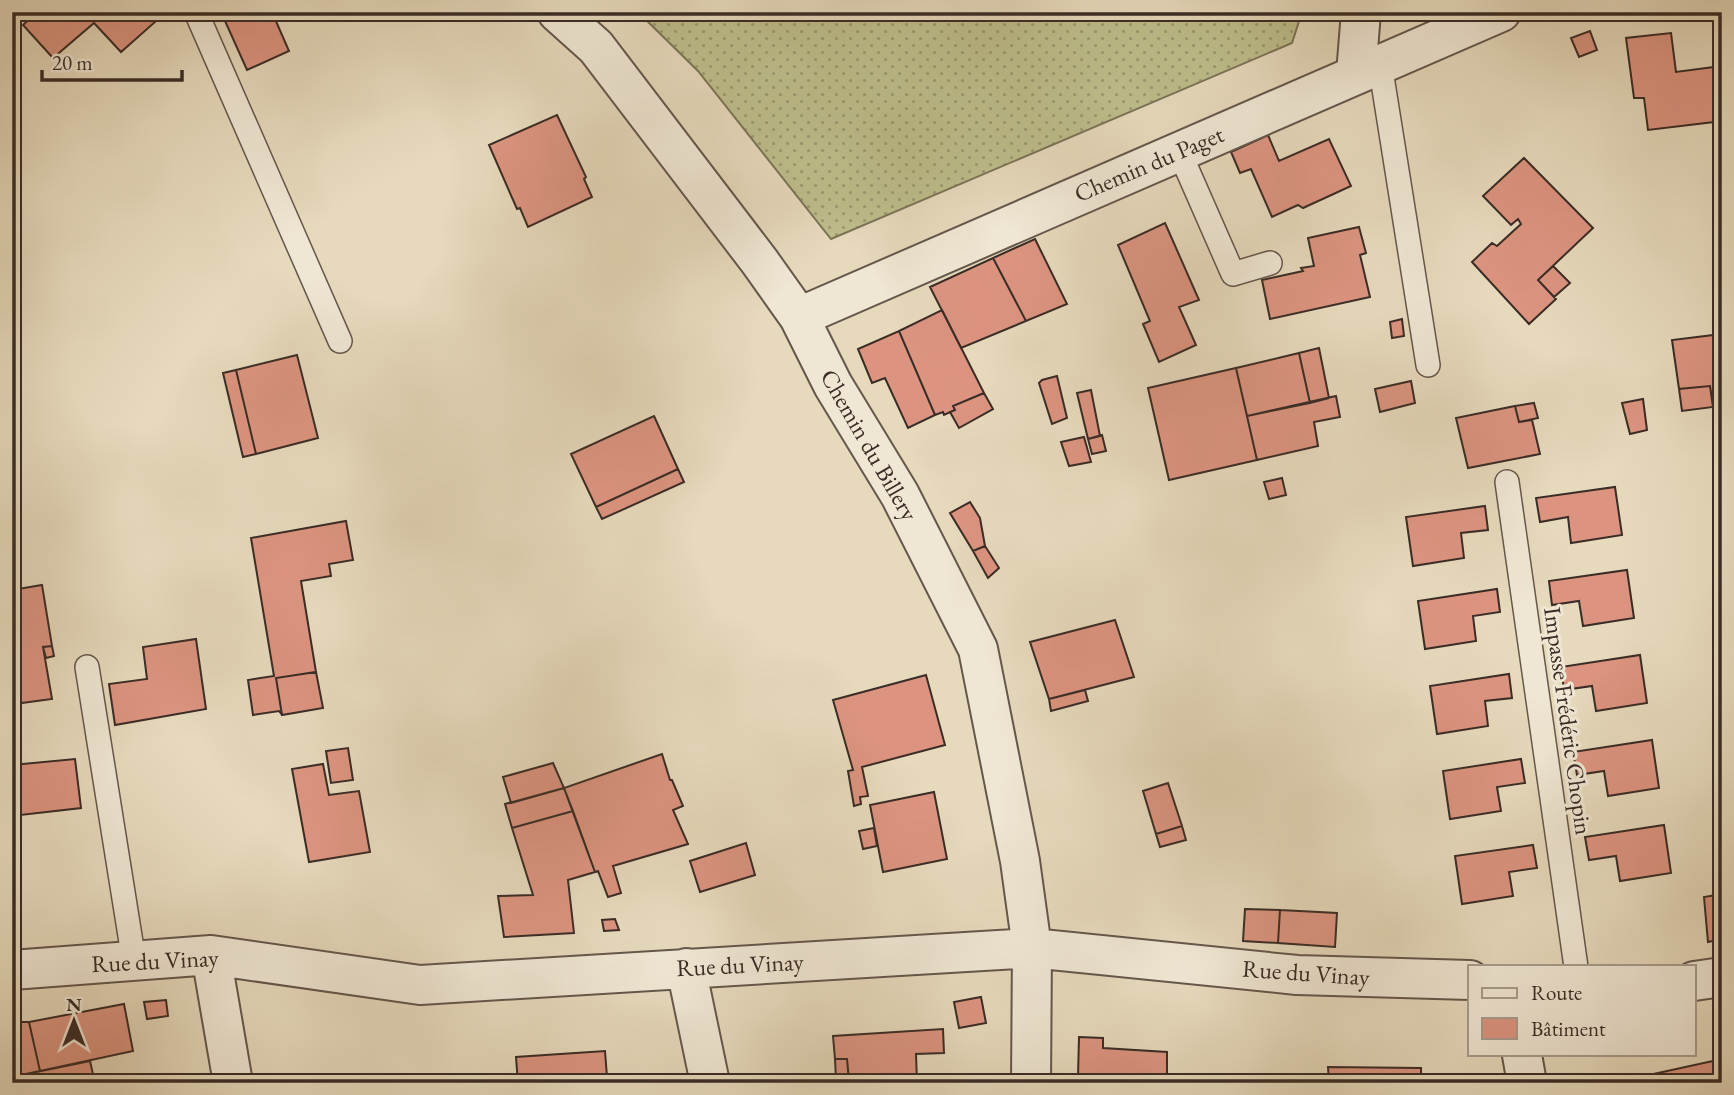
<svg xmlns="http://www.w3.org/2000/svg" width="1734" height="1095" font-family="'EB Garamond',serif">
<defs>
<pattern id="grass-dots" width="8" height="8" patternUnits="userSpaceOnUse" patternTransform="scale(1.75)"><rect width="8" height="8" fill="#bdbd8b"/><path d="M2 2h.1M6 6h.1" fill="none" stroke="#9b9a71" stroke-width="1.8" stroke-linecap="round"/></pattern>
</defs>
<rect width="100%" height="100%" fill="#e6d9bc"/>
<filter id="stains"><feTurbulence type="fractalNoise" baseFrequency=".00286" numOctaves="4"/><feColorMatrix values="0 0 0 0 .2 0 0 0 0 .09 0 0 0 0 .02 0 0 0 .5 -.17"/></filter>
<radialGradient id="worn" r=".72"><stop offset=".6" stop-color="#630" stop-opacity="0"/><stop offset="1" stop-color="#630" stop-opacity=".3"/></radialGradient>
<!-- grass -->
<path fill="url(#grass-dots)" stroke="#7c7458" stroke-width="2" d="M638 12H1302L1292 43 831 239 698 71Z"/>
<!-- building -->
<path fill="#dc9480" stroke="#3a2c26" stroke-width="2" d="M37 12H147L155 22 121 52 94 23 53 58 23 25Z
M221 12H272L289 51 247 70Z
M1590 31 1597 50 1579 57 1571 38Z
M1671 33 1676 72 1722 66V121L1648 130 1644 98H1634L1626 38Z
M557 115 586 177 584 179 592 197 528 227 520 208 517 209 489 145Z
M1268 135 1279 161 1329 139 1351 186 1303 208 1298 205 1272 217 1251 169 1240 173 1231 152Z
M1524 158 1593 228 1538 280 1556 299 1529 324 1472 262 1492 243 1497 246 1521 224 1518 219 1511 225 1483 196Z
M1165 223 1199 300 1179 307 1196 345 1159 362 1143 324 1150 321 1118 245Z
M1359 227 1366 253 1360 255 1370 297 1270 319 1262 280 1303 271 1301 268 1314 266 1308 238Z
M1035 239 1067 304 1026 321 993 258Z
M993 258 1026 321 961 348 930 287Z
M1553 266 1570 283 1554 297 1538 280Z
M942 310 984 393 953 406 955 410 944 415 943 412 935 415 899 331Z
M1402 319 1404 336 1392 338 1390 322Z
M899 331 935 415 908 428 885 378 872 383 858 349Z
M1722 334V406L1713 407 1710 386 1679 389 1672 340Z
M1319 348 1329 398 1310 403 1299 353Z
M1299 353 1310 403 1247 416 1236 368Z
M297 355 318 438 256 454 236 370Z
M1236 368 1257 460 1169 480 1148 388Z
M236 370 256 454 243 457 223 373Z
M1057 376 1067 418 1052 424 1039 383 1042 380Z
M1411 381 1415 403 1380 412 1375 389Z
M1710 386 1713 407 1682 411 1679 389Z
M1091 390 1100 436 1088 439 1077 393Z
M984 393 993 409 959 428 950 412 955 410 953 406Z
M1336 396 1340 417 1314 422 1318 446 1257 460 1247 416Z
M1643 399 1647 430 1630 434 1622 403Z
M1534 403 1538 418 1519 422 1515 406Z
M1515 406 1519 422 1532 420 1540 454 1468 468 1456 418Z
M654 416 678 469 596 507 571 454Z
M1102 435 1106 451 1092 454 1088 439Z
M1084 437 1091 462 1069 466 1061 442Z
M678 469 684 482 602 519 596 507Z
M1282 478 1286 495 1269 499 1264 482Z
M1615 487 1622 535 1571 543 1568 517 1540 522 1536 498Z
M970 502 980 518 985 546 973 551 950 513Z
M1485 506 1488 530 1461 533 1464 558 1413 566 1406 517Z
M346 521 353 560 329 564 331 576 301 581 316 672 276 678 282 715 279 711 253 715 248 680 274 676 251 538Z
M985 546 999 568 988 578 973 551Z
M1627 570 1634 618 1583 626 1579 601 1552 605 1549 581Z
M42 585 52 646 43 647 52 699 14 704 12 590Z
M1497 589 1500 612 1473 616 1476 641 1425 649 1418 601Z
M1115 620 1134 677 1049 699 1030 642Z
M196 639 206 709 115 725 109 684 147 679 143 647Z
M52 646 54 656 46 658 43 647Z
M1640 655 1647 703 1596 711 1592 686 1564 690 1561 667Z
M316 672 323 708 282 715 276 678Z
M1509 674 1512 698 1485 701 1488 726 1437 734 1430 686Z
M926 675 945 745 862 767 868 796 860 797 861 804 854 806 848 771 853 770 833 700Z
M1085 690 1088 701 1051 711 1049 699Z
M1652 740 1659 788 1608 796 1604 771 1577 775 1573 752Z
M348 748 353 780 331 783 326 751Z
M662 754 670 780H672L683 806 673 810 688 844 613 866 621 893 608 897 598 871 595 872 564 788Z
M75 759 81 808 12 816V765Z
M1521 759 1525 783 1497 787 1501 811 1450 819 1443 771Z
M553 763 564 788 511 803 503 777Z
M323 764 329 795 359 791 370 852 309 862 292 769Z
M1168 783 1182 826 1156 834 1143 791Z
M564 788 573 811 512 828 505 804Z
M934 792 947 859 883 872 870 805Z
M573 811 595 872 568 880 574 933 504 937 498 896 533 895 512 828Z
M1664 825 1671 873 1620 881 1616 856 1589 860 1585 837Z
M1182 826 1186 840 1160 847 1156 834Z
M874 828 877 846 863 849 859 831Z
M746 843 755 875 700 892 690 861Z
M1533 845 1537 868 1509 872 1513 896 1462 904 1455 856Z
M1722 894V939L1708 942 1704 897Z
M1245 909 1280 910 1278 943 1243 941Z
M1280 910 1337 913 1335 947 1278 943Z
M615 919 619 930 604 931 602 920Z
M981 997 986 1023 959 1028 954 1002Z
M166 1000 168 1016 147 1019 144 1002Z
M124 1004 133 1051 40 1071 29 1022Z
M12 1022H29L40 1071 12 1077Z
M943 1029 944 1053 916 1054 917 1083H849L847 1059H835L833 1036Z
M1079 1037 1103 1038V1048L1167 1052V1074H1175L1174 1083H1107V1075H1103V1078L1078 1077Z
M605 1051 607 1077 587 1079V1083H518L516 1057Z
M835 1059H847L849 1079 836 1080Z
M1722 1059V1083H1636L1635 1078Z
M90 1061 95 1083H12V1077Z
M1328 1067 1421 1068V1083H1329Z
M607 1077 608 1083H587V1079Z"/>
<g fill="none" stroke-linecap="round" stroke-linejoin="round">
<defs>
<path id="service" d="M196 12 340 341
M1380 64 1428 365
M1179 151 1233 274 1270 263
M1507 482 1576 967
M87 667 134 961"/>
<path id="minor" d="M557 12 596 47 760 262 799 317 833 385 900 495 978 649 1020 861 1032 948 1031 1083
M1356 74 1361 12
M799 317 1501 12
M211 955 233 1083
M686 968 710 1083
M12 970 211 955 420 985 1032 948 1297 975 1470 980
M1694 981 1722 977
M1522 1055 1527 1083"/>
</defs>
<!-- service casing -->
<use href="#service" stroke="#65574c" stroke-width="26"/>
<!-- minor casing -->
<use href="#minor" stroke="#65574c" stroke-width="42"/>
<!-- service -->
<use href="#service" stroke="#efe6d3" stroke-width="23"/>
<!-- minor -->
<use href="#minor" stroke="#efe6d3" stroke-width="38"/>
</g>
<g text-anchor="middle" stroke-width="6" stroke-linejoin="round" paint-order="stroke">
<!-- street labels -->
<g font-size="24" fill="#3a2c26" stroke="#efe6d3">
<text transform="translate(1149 164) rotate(-23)" y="8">Chemin du Paget</text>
<text transform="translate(869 445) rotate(60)" y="8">Chemin du Billery</text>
<text transform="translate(1568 721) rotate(82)" y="8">Impasse Frédéric Chopin</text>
<text transform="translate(155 961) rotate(-3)" y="8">Rue du Vinay</text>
<text transform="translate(740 965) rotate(-3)" y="8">Rue du Vinay</text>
<text transform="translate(1306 973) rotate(4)" y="8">Rue du Vinay</text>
</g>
</g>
<!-- margin -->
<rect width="1734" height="1095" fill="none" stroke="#e6d9bc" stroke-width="42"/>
<rect x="14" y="14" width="1706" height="1067" fill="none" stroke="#3a2c26" stroke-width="3.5"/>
<rect x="21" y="21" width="1692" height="1053" fill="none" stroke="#3a2c26" stroke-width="2"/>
<!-- legend -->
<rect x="1468" y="965" width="228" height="91" fill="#efe6d3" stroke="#a79c8e" stroke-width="2"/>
<rect x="1482" y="988" width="35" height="10" fill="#efe6d3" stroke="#a79c8e" stroke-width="2"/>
<text x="1531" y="1000" font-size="21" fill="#3a2c26">Route</text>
<rect x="1482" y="1018" width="35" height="21" fill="#dc9480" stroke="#a79c8e" stroke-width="2"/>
<text x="1531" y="1036" font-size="21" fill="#3a2c26">Bâtiment</text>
<!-- north arrow -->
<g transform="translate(74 1021)" stroke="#efe6d3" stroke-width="5" paint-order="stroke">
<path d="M0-5L12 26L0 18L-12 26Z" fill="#3a2c26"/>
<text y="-10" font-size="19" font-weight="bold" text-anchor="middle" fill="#3a2c26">N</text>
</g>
<!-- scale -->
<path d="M42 70v10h140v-10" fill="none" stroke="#3a2c26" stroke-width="3.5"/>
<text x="52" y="70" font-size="21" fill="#3a2c26" stroke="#efe6d3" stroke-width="5" paint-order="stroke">20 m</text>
<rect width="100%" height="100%" filter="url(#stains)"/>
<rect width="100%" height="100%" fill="url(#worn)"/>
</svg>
